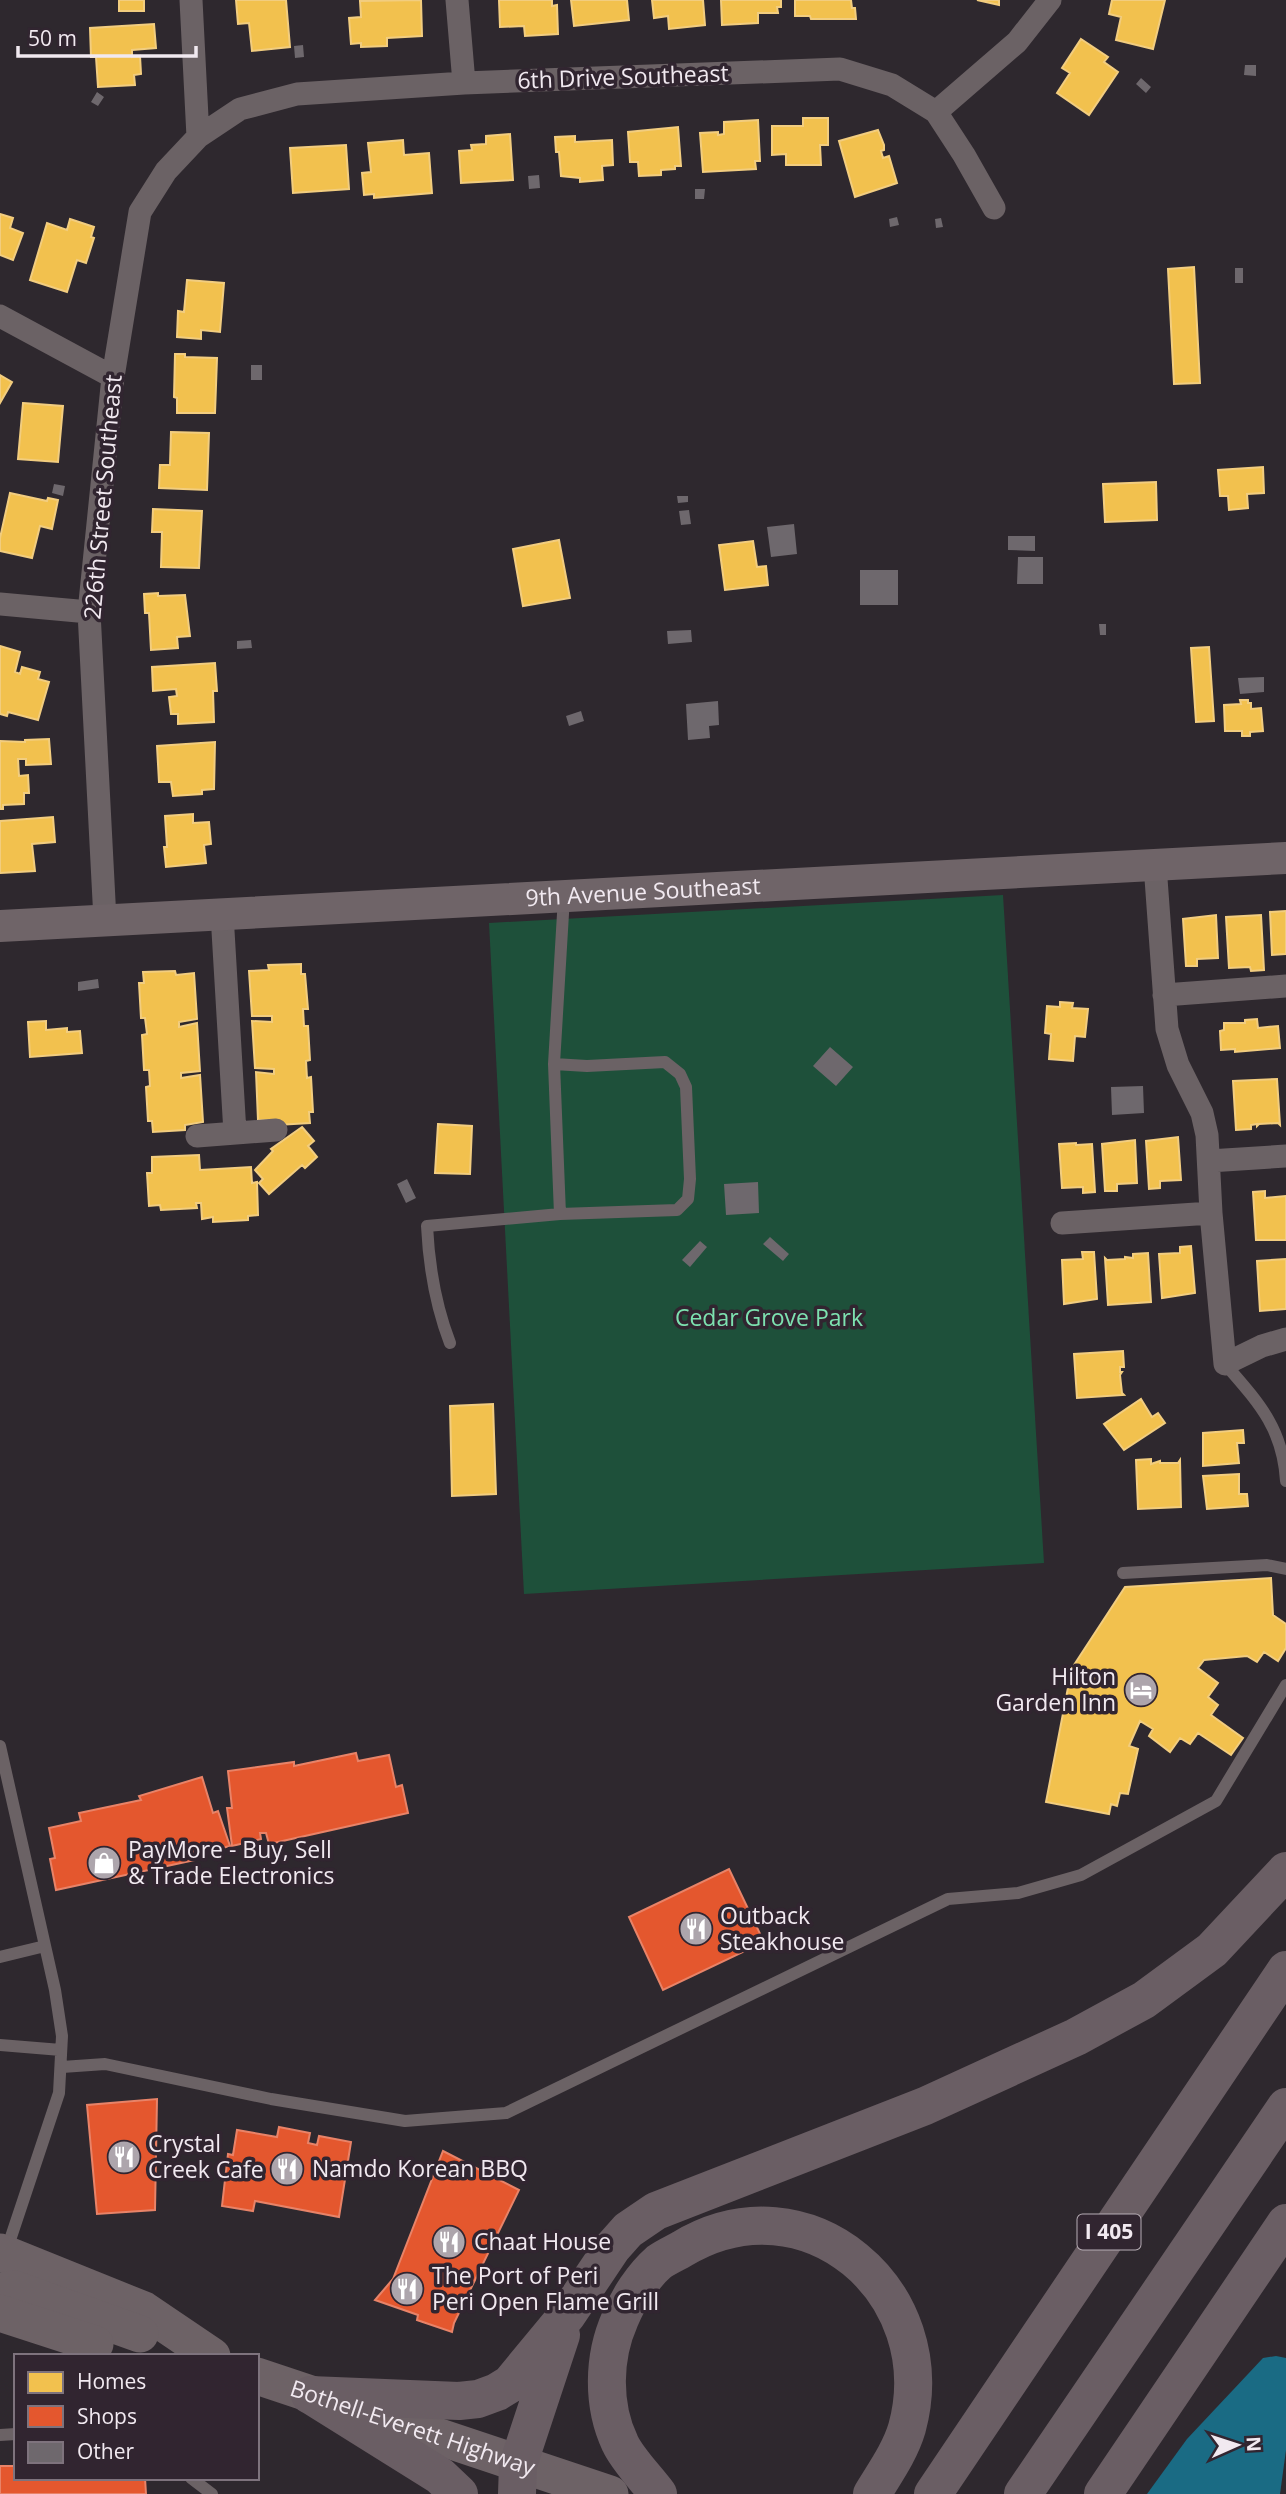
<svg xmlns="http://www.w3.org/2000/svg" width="1286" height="2494" font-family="'Open Sans',sans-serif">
<rect width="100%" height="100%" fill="#2e282e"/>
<!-- green -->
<path fill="#1e503a" d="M1003 895 1044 1563 524 1594 489 923Z"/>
<!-- water -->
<path fill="#1a6b84" d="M1276 2356 1286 2358V2450L1280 2494H1147L1187 2439 1263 2358Z"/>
<!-- homes -->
<path fill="#f2c14e" stroke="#f2cd7f" stroke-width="2" d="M119 0H144V11H119Z
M236 0H286L290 47 252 51 249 23 238 24Z
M421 0 422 36 387 38V46L361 47V43L351 44 349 18 361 17 360 1Z
M499 0H552V6L557 5 558 34 525 36 524 26 500 27Z
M571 0H627L629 20 574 26Z
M652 0H703L705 25 669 29 668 16 654 18Z
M721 0H781V7H777L778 13H758V23L722 25Z
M795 0H851L852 8H855L856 19H811L810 16H795Z
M977 0H999V5Z
M1112 0H1165L1153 49 1116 40 1121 17 1109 14Z
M154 24 156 48 132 50V57L140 56 141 74 134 75 135 85 98 87 96 57H91L90 28Z
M1081 39 1108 57 1104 62 1118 72 1089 115 1057 93 1070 73 1062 68Z
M803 118H828V145H820L821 165H786V154L772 155V126H803Z
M758 120 760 161H755L756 169 703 172 700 133 718 132V135L724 134V122Z
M678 127 681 166H675V169L661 170V175L639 176 638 162H630L628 132Z
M878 130 884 145V150L881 151 883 158 889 156 897 183 855 197 839 141Z
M510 134 513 180 461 183 459 151 472 150 471 145 486 144V136Z
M575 136V142L612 140 613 165 602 166 603 180 580 182V178L561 176 559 152H556L555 137Z
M403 140 404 155 429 153 432 193 374 198V194L364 195 362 173 371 172 368 143Z
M346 145 349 189 293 193 290 148Z
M0 214 13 218 10 228 23 233 13 260 0 255Z
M70 219 94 227 91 237 94 238 86 263 77 260 67 292 30 280 47 223 67 230Z
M1194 267 1200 383 1174 384 1168 269Z
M187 280 224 283 220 332 201 330V339L177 337 178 311 184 312Z
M175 354H185V357L217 358 215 413H177V398L174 397Z
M0 375 12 382 0 403Z
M23 403 63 406 58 462 18 459Z
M171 432 209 433 207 490 159 488 160 465H170Z
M1263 467 1264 493 1247 494 1248 508 1229 510 1228 496H1220L1218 470Z
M1156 482 1157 520 1105 522 1103 484Z
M10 493 47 501 48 498 58 500 52 529 40 526 32 558 0 551V538Z
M153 509 202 511 199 568 161 567 162 532H152Z
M559 540 570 598 523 606 513 549Z
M753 541 757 567 766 566 768 585 725 590 719 545Z
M158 593V596L185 595 190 636 177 637 178 648 151 650 149 613H145L144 594Z
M0 646 20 652 15 672 20 674 22 667 40 672 38 679 49 682 38 720 8 712 7 716 0 714Z
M1209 647 1214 721 1196 722 1191 648Z
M215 663 217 691H213L214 722 178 724V714H171L169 697 177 696 176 689 153 691 152 667Z
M1240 700H1248V703H1251V709L1261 708 1263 731 1250 732V736H1242V731H1225L1224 705 1241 704Z
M49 739 51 764 26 765V759H18L19 776 28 775 29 793H24V804L3 805V809H0V741L25 742V740Z
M215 742 214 789 202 790V794L173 796 171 782H159L157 746Z
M193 814V823L209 822 211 844 204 845 206 863 166 867 164 847H167L165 816Z
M53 817 55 842 32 844 35 871 0 873V821Z
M1286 911V954L1272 955 1270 912Z
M1216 915 1218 958 1197 959V966H1186L1183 919Z
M1261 915 1264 970 1251 971 1250 967 1229 968 1226 917Z
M301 964V974H305L308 1009H303L304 1026H308L310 1060 306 1061 307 1078 311 1077 313 1112H309L310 1123 277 1125V1120H258L256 1072 274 1074V1069L255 1068 252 1021 272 1022V1016H252L249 971 269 970 268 965Z
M175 971 176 975 194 973 197 1019 179 1022V1027L197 1023 200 1071 181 1073V1078L200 1075 203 1122 185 1125V1130L153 1132 152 1121H148L146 1087 150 1086 149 1070H144L142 1035 147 1034 145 1018H141L139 983H144L143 972Z
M1060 1002 1073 1003 1072 1008 1088 1009 1085 1037 1075 1036 1073 1061 1049 1059 1051 1034 1045 1033 1047 1006 1060 1007Z
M1257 1019 1258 1028 1278 1026 1280 1048 1235 1052V1049L1221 1050 1220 1031 1224 1030V1023H1245V1020Z
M46 1021V1030L67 1028V1032L80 1031 82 1053 30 1057 28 1022Z
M1277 1079 1280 1125 1278 1123 1259 1124 1257 1126V1124L1251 1125V1129L1236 1130 1233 1081Z
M438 1124 472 1126 470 1174 435 1173Z
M302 1127 314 1141 308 1146 317 1157 305 1168 302 1165 269 1194 259 1183 263 1179 255 1170 273 1151 271 1149Z
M1178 1137 1181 1180 1160 1181V1188L1149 1189 1146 1141Z
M1135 1140 1137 1183 1117 1184V1191H1105L1102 1144Z
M1076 1143V1145L1092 1144 1095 1192 1083 1193V1187L1062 1188 1059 1144Z
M199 1155 200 1170 251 1167 252 1183 257 1182 258 1215 248 1216V1220L213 1222V1217L202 1219 201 1203H196L197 1208 161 1210 160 1205 149 1206 147 1173H152V1157Z
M1265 1191V1198L1286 1196V1240H1256L1253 1192Z
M1191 1246 1195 1293 1162 1298 1159 1254 1180 1253V1247Z
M1082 1252H1094L1097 1299 1064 1304 1062 1260 1083 1259Z
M1148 1253 1151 1302 1108 1305 1105 1258 1107 1260 1125 1259V1257L1133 1258V1254Z
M1286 1259V1309L1260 1311 1257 1261Z
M1123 1351 1124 1367H1120V1372H1122L1120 1375 1122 1393 1124 1395 1077 1398 1074 1354Z
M1141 1399 1152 1417 1158 1413 1165 1423 1124 1450 1104 1424Z
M493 1404 496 1494 452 1496 450 1406Z
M1243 1430 1244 1443H1237L1239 1463 1203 1466V1433Z
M1151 1459V1464L1160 1461V1463H1178L1180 1460 1181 1507 1138 1509 1136 1460Z
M1239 1474V1494H1247L1248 1506 1207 1509 1203 1476Z
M1271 1578 1273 1615 1286 1624V1648L1278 1661 1264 1652 1257 1662 1247 1656 1204 1660 1198 1668 1218 1683 1208 1697 1218 1705 1211 1715 1243 1738 1231 1755 1198 1733 1190 1744 1180 1738 1170 1752 1149 1736 1153 1729 1140 1721 1129 1746 1138 1749 1128 1794 1120 1793 1117 1806 1111 1804 1109 1814 1046 1802 1071 1672 1070 1671 1125 1587Z"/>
<!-- shops -->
<path fill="#e4572e" stroke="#e88368" stroke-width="2" d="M356 1753 358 1761 389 1755 396 1787 402 1785 408 1813 269 1844 266 1833H260L261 1839 232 1846 227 1808H232L228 1771 294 1762V1766Z
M202 1777 213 1813 218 1811 230 1846 202 1853 200 1847 193 1849 195 1860 56 1890 50 1859 55 1858 49 1828 81 1821 79 1813 141 1800 139 1796Z
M729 1869 764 1942 663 1990 629 1917Z
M157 2099 155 2210 97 2214 87 2105Z
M279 2127 310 2133 308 2143 317 2145 319 2136 351 2142 339 2217 255 2201 253 2211 222 2206 228 2154 233 2155 237 2130 277 2137Z
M443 2151 519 2190 454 2323 452 2332 417 2320 418 2315 375 2300 393 2279Z
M0 2466H16V2478H145L146 2494H0Z"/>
<!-- building -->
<path fill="#6e686d" d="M303 45 304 57 295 58 294 46Z
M1245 65H1256V76L1244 75Z
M1141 78 1151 87 1146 93 1136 84Z
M97 92 104 97 98 106 91 102Z
M539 175 540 188 529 189 528 176Z
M695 189H705L704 199H695Z
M897 217 899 225 890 227 889 219Z
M941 218 943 227 936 228 935 219Z
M1235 268H1243V283H1235Z
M251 365H262V380H251Z
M54 484 65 486 63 496 52 493Z
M677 496H688V502L678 503Z
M689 510 691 524 681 525 679 511Z
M794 524 797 554 771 557 767 527Z
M1008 536H1035V551L1008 550Z
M1018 557H1043V584H1017Z
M860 570H898V605H860Z
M1099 624H1106V635H1100Z
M691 630 692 642 668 644 667 631Z
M251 640 252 648 237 649V641Z
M1264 677V692L1240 694 1238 678Z
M718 701 719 725 709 726 710 738 688 740 686 704Z
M581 711 584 721 569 726 566 716Z
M98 979 99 988 78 991V982Z
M830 1047 853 1067 836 1086 813 1066Z
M1143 1086 1144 1113 1112 1115 1111 1087Z
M407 1179 416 1198 406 1203 397 1184Z
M758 1182 759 1213 726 1215 724 1184Z
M770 1237 789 1254 783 1261 763 1244Z
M700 1241 707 1247 690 1267 682 1260Z"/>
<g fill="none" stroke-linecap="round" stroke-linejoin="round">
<!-- lane -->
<path stroke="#6b6265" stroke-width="12" d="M560 1214 554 1064 564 897
M450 1343C435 1304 429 1267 427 1226L560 1214 677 1210 688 1199 690 1179 686 1087 680 1074 665 1062 587 1066 554 1064
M1225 1364C1258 1402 1283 1428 1286 1481
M1123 1573 1267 1565 1286 1569
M0 1746 55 1990 62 2036 59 2093 6 2252
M0 1957 45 1946
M0 2045 61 2050
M62 2067 105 2064 271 2099 405 2121 506 2113 948 1899 1018 1893 1081 1875 1216 1801 1286 1685
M0 2435 16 2434
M191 2478 212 2494"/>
<!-- street -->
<path stroke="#6b6265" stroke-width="23" d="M191 0 198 137
M457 0 464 83
M936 112 1017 42 1050 0
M0 316 113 377
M0 604 89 612
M1155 865 1167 1029 1178 1065 1202 1113 1207 1135 1211 1213 1225 1364 1262 1346 1286 1339
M222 914 235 1133
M105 920 89 612 113 377 140 212 166 171 198 137 240 109 297 94 464 83 840 69 892 85 936 112 964 155 994 208
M1164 995 1286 986
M197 1136 276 1130
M1209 1161 1286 1156
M1062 1223 1211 1213"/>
<!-- secondary -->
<path stroke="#6f6468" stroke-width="32" id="s1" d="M0 926 1286 858"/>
<!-- primary -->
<g stroke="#6d6266" stroke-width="37">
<path d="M0 2252 144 2310 212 2356"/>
<path d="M0 2291 14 2289 140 2334"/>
<path d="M0 2313 95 2344"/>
<path id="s2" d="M257 2376 610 2494"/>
</g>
<!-- highway -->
<path stroke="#6a5e64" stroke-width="38" d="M310 2395 459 2401 478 2399 497 2392 510 2384 567 2315 612 2248 628 2230 656 2211 925 2106 1076 2037 1144 2000 1212 1950 1286 1871
M312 2396 440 2476 459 2494
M517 2494 518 2465 561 2335
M658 2494C647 2479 627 2459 620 2443 602 2405 603 2357 620 2319 628 2299 643 2276 659 2262 666 2257 675 2253 682 2249 806 2174 944 2292 907 2428 900 2452 884 2474 872 2494
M933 2494 1286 1970
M1023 2494 1286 2107
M1103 2494 1286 2223"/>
</g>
<!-- icons -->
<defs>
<symbol id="hotel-disc" viewBox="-11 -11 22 22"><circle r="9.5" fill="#ada5ac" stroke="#312530"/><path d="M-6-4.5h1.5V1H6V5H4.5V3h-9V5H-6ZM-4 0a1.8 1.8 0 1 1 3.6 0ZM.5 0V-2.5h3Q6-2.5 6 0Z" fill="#fff"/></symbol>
<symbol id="shop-disc" viewBox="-11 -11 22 22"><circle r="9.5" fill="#ada5ac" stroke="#312530"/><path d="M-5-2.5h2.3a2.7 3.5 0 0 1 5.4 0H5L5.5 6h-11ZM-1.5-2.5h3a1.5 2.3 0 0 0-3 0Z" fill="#fff"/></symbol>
<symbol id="restaurant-disc" viewBox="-11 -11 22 22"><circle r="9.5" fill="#ada5ac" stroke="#312530"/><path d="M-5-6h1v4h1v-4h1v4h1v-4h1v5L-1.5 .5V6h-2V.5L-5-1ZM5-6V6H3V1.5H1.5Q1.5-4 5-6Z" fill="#fff"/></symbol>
</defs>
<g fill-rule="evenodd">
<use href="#hotel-disc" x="1122" y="1671" width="38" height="38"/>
<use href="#shop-disc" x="85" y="1844" width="38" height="38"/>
<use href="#restaurant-disc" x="677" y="1910" width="38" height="38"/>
<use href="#restaurant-disc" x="105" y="2138" width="38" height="38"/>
<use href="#restaurant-disc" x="268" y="2150" width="38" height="38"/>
<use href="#restaurant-disc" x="430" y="2223" width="38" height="38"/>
<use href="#restaurant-disc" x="388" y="2270" width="38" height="38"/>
</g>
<g text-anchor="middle" stroke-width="7" stroke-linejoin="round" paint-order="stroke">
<!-- shield labels -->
<rect fill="#312530" stroke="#b7aeb6" stroke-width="2" x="1077.5" y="2214.5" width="63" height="35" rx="5"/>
<g font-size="21" font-weight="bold" fill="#f1e9f0">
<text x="1109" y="2239">I 405</text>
</g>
<!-- street labels -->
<g font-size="23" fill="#f1e9f0" stroke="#312530">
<text transform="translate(623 77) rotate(-2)" y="8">6th Drive Southeast</text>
<text transform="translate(103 497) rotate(-85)" y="8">226th Street Southeast</text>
<text dy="8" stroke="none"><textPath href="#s1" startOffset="644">9th Avenue Southeast</textPath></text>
<text dy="8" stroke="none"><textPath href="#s2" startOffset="164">Bothell-Everett Highway</textPath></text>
</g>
<!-- park labels -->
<g font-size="23" fill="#7de2b0" stroke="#312530">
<text x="769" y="1326">Cedar Grove Park</text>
</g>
<!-- poi labels -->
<g font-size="23" fill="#f1e9f0" stroke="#312530" text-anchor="start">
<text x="1116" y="1685" text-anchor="end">Hilton<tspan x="1116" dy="26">Garden Inn</tspan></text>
<text x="128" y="1858">PayMore - Buy, Sell<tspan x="128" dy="26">&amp; Trade Electronics</tspan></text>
<text x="720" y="1924">Outback<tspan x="720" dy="26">Steakhouse</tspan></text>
<text x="148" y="2152">Crystal<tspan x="148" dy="26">Creek Cafe</tspan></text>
<text x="312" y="2177">Namdo Korean BBQ</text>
<text x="474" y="2250">Chaat House</text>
<text x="432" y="2284">The Port of Peri<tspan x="432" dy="26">Peri Open Flame Grill</tspan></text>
</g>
</g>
<!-- legend -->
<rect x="14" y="2354" width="245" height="126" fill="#312530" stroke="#7e737d" stroke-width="2"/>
<rect x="28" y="2372" width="35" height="21" fill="#f2c14e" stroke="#7e737d" stroke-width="2"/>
<text x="77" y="2389" font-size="21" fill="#f1e9f0">Homes</text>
<rect x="28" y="2406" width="35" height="21" fill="#e4572e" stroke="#7e737d" stroke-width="2"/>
<text x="77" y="2424" font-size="21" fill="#f1e9f0">Shops</text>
<rect x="28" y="2442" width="35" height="21" fill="#6e686d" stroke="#7e737d" stroke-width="2"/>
<text x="77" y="2459" font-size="21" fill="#f1e9f0">Other</text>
<!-- north arrow -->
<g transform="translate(1237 2445) rotate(87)" stroke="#312530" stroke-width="5" paint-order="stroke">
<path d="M0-5L12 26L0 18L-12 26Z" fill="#f1e9f0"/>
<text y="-10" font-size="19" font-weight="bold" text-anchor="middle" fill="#f1e9f0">N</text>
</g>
<!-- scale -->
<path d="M18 46v10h178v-10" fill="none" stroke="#f1e9f0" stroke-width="3.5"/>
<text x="28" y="46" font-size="21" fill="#f1e9f0" stroke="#312530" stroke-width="5" paint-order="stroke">50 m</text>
</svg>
